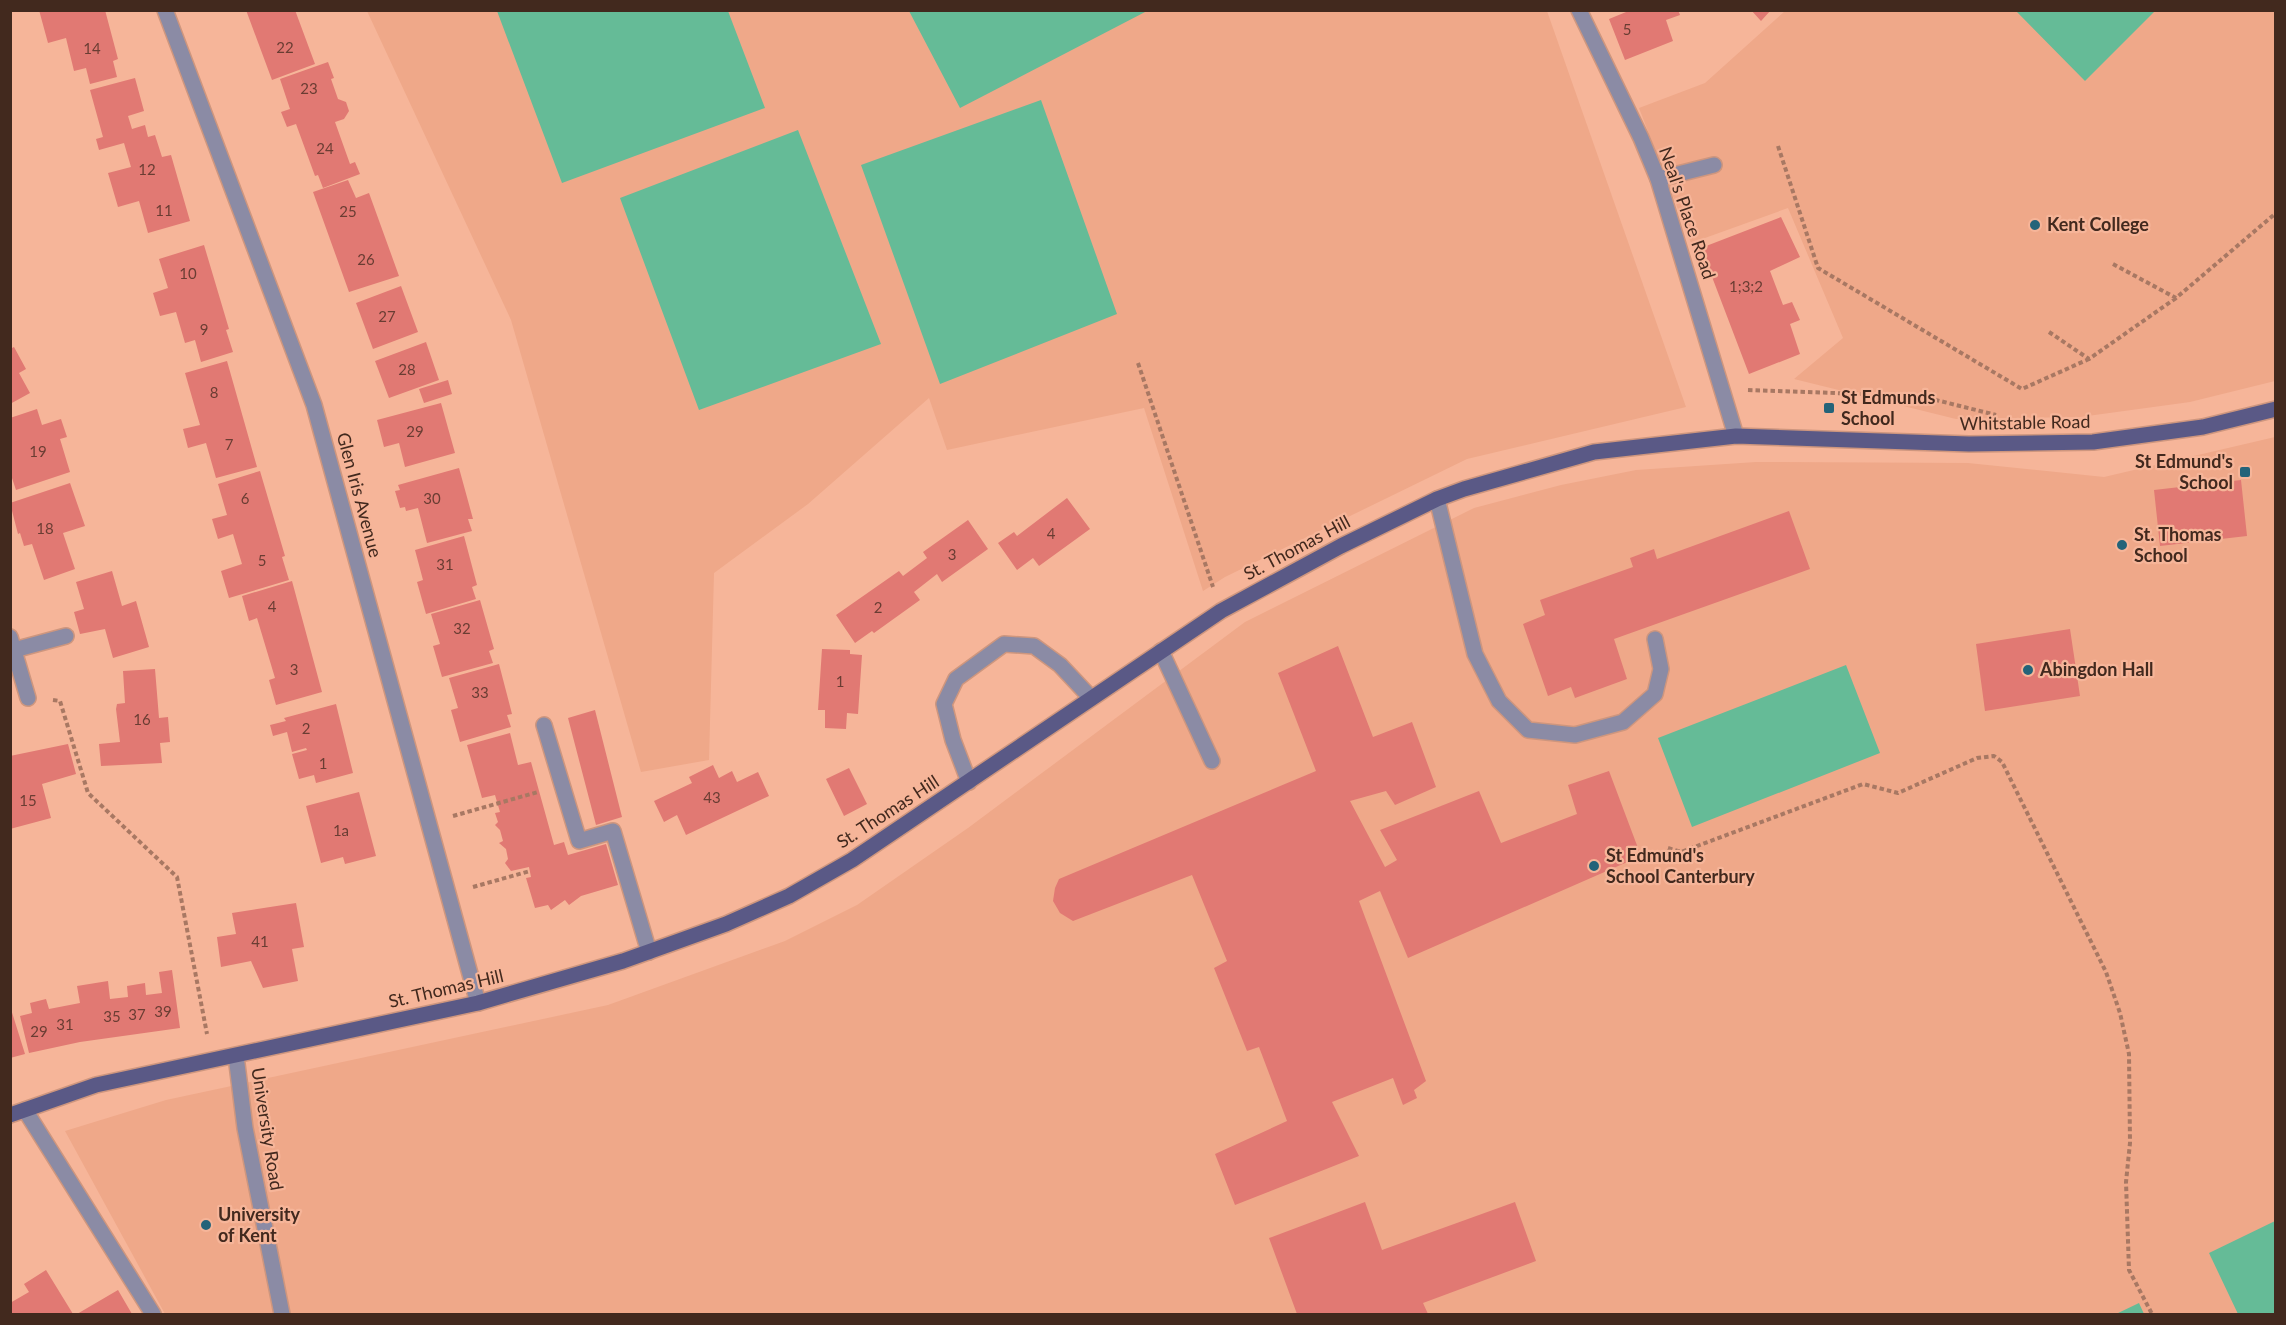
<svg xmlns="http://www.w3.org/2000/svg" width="2286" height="1325" font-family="Lato,sans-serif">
<rect width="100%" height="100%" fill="#f6b599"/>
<!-- built -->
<path fill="#efa889" d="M367 11H1547L1686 407 1467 459 1225 577 1203 591 1144 408 947 450 929 398 808 504 714 573 709 760 641 772 511 320Z
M1785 11H2275V381L2190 402 2080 417 1956 419 1794 379 1843 338 1788 208 1691 243 1639 108 1705 83Z
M2275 437V1314H165L65 1131 166 1100 608 1005 785 941 857 905 968 828 1245 622 1474 508 1561 485 1636 470 1756 462 1968 463 2104 477Z"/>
<!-- green -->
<path fill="#65bb97" d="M497 11H728L765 108 562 183Z
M909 11H1147L960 108Z
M2016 11H2155L2085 81Z
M1041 100 1117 314 940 384 861 165Z
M798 130 881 344 699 410 620 198Z
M1846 665 1880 753 1692 827 1658 738Z
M2275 1221V1314H2238L2209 1253Z
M2139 1303 2144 1314H2116Z"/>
<!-- building -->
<path fill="#e17973" d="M39 10H105L118 59 113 61 117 77 90 84 86 68 74 71 66 38 48 43Z
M246 10H295L315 64 272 80Z
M1631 10H1678L1680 15 1666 20 1673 41 1625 60 1609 19Z
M1751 10H1771L1761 21Z
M328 62 334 78 331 79 338 99 346 102 349 111 344 119 335 122 350 164 355 162 360 174 323 188 318 175 315 176 296 124 287 127 281 112 290 109 280 79Z
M135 78 144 111 128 116 132 129 145 125 148 137 155 135 162 157 171 155 190 221 148 233 139 201 118 207 108 173 131 167 124 143 99 150 96 139 103 137 90 90Z
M348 180 356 198 369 193 399 276 349 292 313 192Z
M1781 217 1800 257 1770 271 1783 305 1792 302 1800 320 1790 324 1800 354 1749 374 1701 248Z
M204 245 229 329 226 330 233 352 201 362 195 340 185 343 176 312 160 316 153 293 168 288 159 259Z
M401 286 418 332 373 349 356 303Z
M426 342 439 380 389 398 375 361Z
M14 347 26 369 19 373 30 393 10 404V349Z
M227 361 257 467 216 478 206 443 188 448 183 429 200 425 185 373Z
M448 380 452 394 424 403 419 389Z
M441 403 455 453 405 467 399 443 384 447 377 420Z
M37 409 42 425 61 419 67 437 60 439 70 472 16 490 10 472V418Z
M459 468 473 519H468L472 531 427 543 418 508 406 511 405 507 400 508 395 491 400 490 398 485Z
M260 471 285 556 282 557 289 580 229 598 221 571 242 564 233 534 218 539 212 519 227 515 218 484Z
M2241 480 2247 536 2160 546 2154 490Z
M70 483 85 526 63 533 75 569 44 580 32 544 24 546 20 533 18 534 10 503Z
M1067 498 1090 529 1039 566 1033 558 1017 570 998 543 1014 532 1017 536Z
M1789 511 1810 569 1614 639 1627 679 1575 698 1571 687 1548 696 1523 624 1545 615 1540 600 1633 567 1630 558 1654 549 1657 559Z
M968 520 988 549 942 582 937 574 914 592 920 600 874 633 872 631 855 643 836 615 899 571 903 576 927 558 923 552Z
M464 536 477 585 472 587 476 599 426 614 417 582 423 580 415 550Z
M112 571 122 606 136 601 149 647 113 658 105 629 80 634 74 612 84 609 76 582Z
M292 581 322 692 276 705 269 680 275 678 257 618 249 621 242 596Z
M480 600 494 649 489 651 493 663 442 677 433 646 440 644 431 614Z
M2070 629 2080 696 1985 711 1976 644Z
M1338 646 1373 737 1412 722 1436 787 1395 805 1386 791 1350 801 1385 867 1397 860 1380 830 1479 791 1501 843 1577 814 1568 785 1609 771 1641 856 1408 958 1380 891 1359 901 1426 1081 1414 1090 1417 1098 1403 1105 1393 1078 1332 1102 1359 1156 1235 1205 1215 1154 1287 1121 1259 1047 1247 1051 1214 968 1227 961 1192 875 1073 921 1060 913 1053 901 1055 888 1059 879 1316 771 1278 673Z
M822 649 850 650V654L862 655 858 714 847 713 846 729 825 728V710H818Z
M499 664 512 714 507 715 511 727 460 742 451 710 458 708 449 678Z
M155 669 159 718 168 717 170 742 160 743 162 763 101 766 99 744 120 742 116 709 117 704 125 703 123 671Z
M336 704 353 773 316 783 314 775 299 779 292 754 307 750 306 748 292 752 287 732 273 736 270 725 286 721 284 718Z
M595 710 622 817 596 825 568 718Z
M510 733 518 765 531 762 554 845 564 842 568 855 606 844 618 885 581 896 569 905 565 900 551 910 548 905 535 908 526 878 531 877 529 867 511 871 505 863 508 859 506 849 499 843 503 841 500 830 495 825 498 822 495 813 500 812 495 795 482 798 467 745Z
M68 744 76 774 42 784 51 818 10 829V756Z
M713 765 719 778 732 771 737 782 758 772 769 796 686 835 677 815 664 822 654 801 692 783 689 777Z
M849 768 867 804 844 816 826 779Z
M359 792 376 856 345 864 343 857 321 863 306 806Z
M296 903 304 947 292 949 298 981 263 988 251 961 221 967 217 937 236 934 232 913Z
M172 970 180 1028 80 1042 29 1053 20 1016 32 1013 30 1003 46 999 49 1009 80 1003 77 986 108 981 110 999 128 997 127 986 145 983 146 995 162 993 159 972Z
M10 1006 25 1054 10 1058Z
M1365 1202 1382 1250 1515 1202 1536 1261 1423 1303 1428 1314H1297L1269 1238Z
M46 1270 73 1314H10V1303L29 1292 24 1284Z
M118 1290 132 1314H77Z"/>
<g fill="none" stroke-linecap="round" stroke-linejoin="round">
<defs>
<path id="lane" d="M1658 179 1714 165
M1437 499 1475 654 1499 701 1528 730 1575 735 1623 722 1655 694 1661 669 1655 639
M1161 651 1212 761
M544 725 579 841 613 831 649 952
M25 1110 153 1314"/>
<path id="street" d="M165 10 314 405 478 1003
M1579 10 1641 138 1658 179 1736 436
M10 637 28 698
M14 650 66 636
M969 782 953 740 944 704 956 679 1004 644 1034 646 1060 665 1091 698
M236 1056 245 1128 282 1314"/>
<path id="primary" d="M10 1115 96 1085 478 1003 623 961 726 924 789 896 852 860 1221 611 1341 546 1437 499 1464 489 1594 452 1736 436 1969 444 2093 442 2203 427 2276 409"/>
</defs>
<!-- lane casing -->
<use href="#lane" stroke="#ce967e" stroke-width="18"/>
<!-- street casing -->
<use href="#street" stroke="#ce967e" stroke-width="18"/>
<!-- primary casing -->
<use href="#primary" stroke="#ce967e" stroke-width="18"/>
<!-- path -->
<path stroke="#a87863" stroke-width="4" stroke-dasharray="4.5 3" stroke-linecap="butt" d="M1778 146 1818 268 2022 389 2089 359
M2113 264 2176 298 2276 213
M2049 332 2089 359 2176 298
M1138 363 1213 587
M1748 390 1920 396 1996 415
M53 700 60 701 88 793 177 877 207 1034
M453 816 538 792
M1668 848 1681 852 1863 784 1898 793 1977 758 1994 756 2002 762 2106 972 2120 1013 2129 1054 2130 1143 2126 1182 2129 1270 2152 1314
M473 887 530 871"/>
<!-- lane -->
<use href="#lane" stroke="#8b8ba5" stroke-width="15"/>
<!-- street -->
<use href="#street" stroke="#8b8ba5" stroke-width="15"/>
<!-- primary -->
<use href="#primary" stroke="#5a5986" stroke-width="15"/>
</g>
<!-- markers -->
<g fill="#246379" stroke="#f6b599" stroke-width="2">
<circle cx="2035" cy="225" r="6"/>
<rect x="1823" y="402" width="12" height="12" rx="3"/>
<rect x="2239" y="466" width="12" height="12" rx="3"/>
<circle cx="2122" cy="545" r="6"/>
<circle cx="2028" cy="670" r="6"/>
<circle cx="1594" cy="866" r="6"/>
<circle cx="206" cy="1225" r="6"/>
</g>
<g text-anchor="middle" stroke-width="4.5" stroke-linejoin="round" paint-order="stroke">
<!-- number labels -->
<g font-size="15" fill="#6a3d33">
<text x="1627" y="35">5</text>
<text x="285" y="53">22</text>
<text x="92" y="54">14</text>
<text x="309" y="94">23</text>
<text x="325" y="154">24</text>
<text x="147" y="175">12</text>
<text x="164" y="216">11</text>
<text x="348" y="217">25</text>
<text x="366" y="265">26</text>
<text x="188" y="279">10</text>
<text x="1746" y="292">1;3;2</text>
<text x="387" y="322">27</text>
<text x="204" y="335">9</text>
<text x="407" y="375">28</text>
<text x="214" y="398">8</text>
<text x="415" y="437">29</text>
<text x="229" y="450">7</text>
<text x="38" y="457">19</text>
<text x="245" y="504">6</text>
<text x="432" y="504">30</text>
<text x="45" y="534">18</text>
<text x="1051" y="539">4</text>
<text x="952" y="560">3</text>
<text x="262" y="566">5</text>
<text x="445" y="570">31</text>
<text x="272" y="612">4</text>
<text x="878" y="613">2</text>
<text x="462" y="634">32</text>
<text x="294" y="675">3</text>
<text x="840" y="687">1</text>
<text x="480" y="698">33</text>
<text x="142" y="725">16</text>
<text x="306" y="734">2</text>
<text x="323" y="769">1</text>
<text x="712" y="803">43</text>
<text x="28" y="806">15</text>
<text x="341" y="836">1a</text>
<text x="260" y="947">41</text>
<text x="163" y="1017">39</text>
<text x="137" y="1020">37</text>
<text x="112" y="1022">35</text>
<text x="65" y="1030">31</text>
<text x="39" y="1037">29</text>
</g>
<!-- street labels -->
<g font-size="18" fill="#42291e" stroke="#f6b599">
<text transform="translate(1687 213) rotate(71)" y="6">Neal's Place Road</text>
<text transform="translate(2025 423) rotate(-1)" y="6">Whitstable Road</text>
<text transform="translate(359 495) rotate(75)" y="6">Glen Iris Avenue</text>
<text transform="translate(1297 548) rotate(-28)" y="6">St. Thomas Hill</text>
<text transform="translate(888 812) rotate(-33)" y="6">St. Thomas Hill</text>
<text transform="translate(446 989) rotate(-13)" y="6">St. Thomas Hill</text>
<text transform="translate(267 1129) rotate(81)" y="6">University Road</text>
</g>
<!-- poi labels -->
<g font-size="18" font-weight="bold" fill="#42291e" stroke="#f6b599" text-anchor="start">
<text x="2047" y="231">Kent College</text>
<text x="1841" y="404">St Edmunds<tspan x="1841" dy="21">School</tspan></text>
<text x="2233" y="468" text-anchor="end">St Edmund's<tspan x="2233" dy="21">School</tspan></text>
<text x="2134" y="541">St. Thomas<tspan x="2134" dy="21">School</tspan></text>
<text x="2040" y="676">Abingdon Hall</text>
<text x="1606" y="862">St Edmund's<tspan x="1606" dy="21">School Canterbury</tspan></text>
<text x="218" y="1221">University<tspan x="218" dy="21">of Kent</tspan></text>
</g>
</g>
<!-- border -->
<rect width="2286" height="1325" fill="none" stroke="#42291e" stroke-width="24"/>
</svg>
